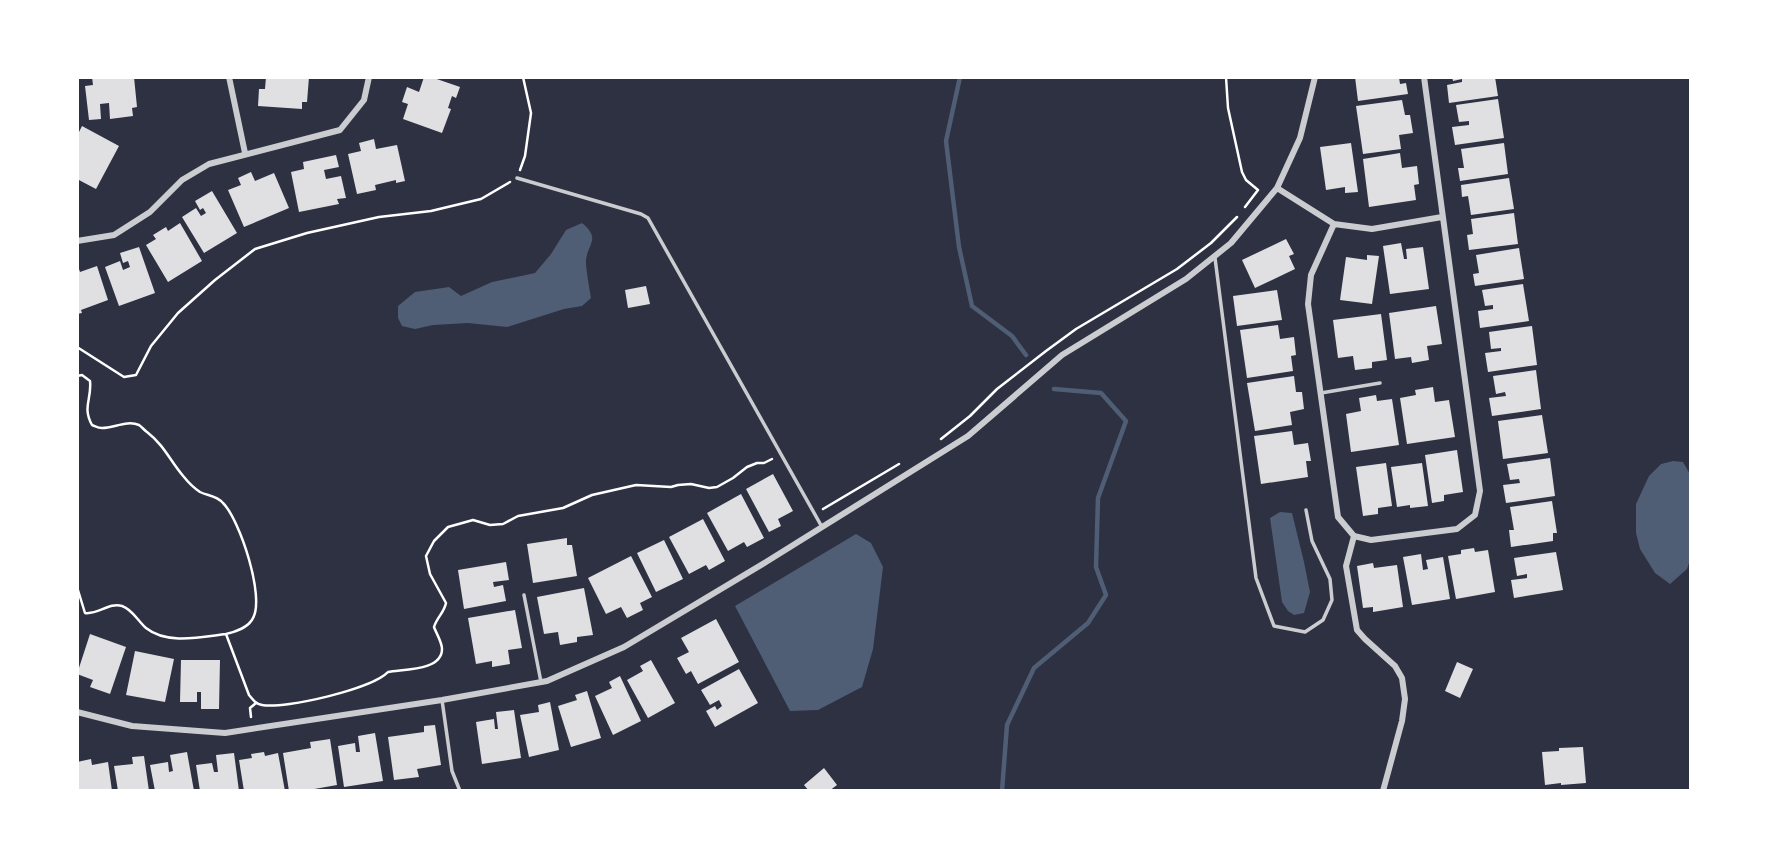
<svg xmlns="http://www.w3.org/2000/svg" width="1768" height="868" font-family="Helvetica,sans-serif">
<rect width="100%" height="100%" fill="#2d3142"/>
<!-- water -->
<path fill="#4f5d75" d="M582 223C603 240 585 245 586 264 587 275 589 287 591 298L582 306 564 309 507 327 468 323 433 325 415 329 402 326 398 318V306L415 292 449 287 461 296 492 282 535 273 551 254 566 230Z
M1673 461 1683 462 1691 476V557L1687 569 1670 584 1655 573 1640 549 1636 533V504L1649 476 1661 464Z
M1280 512 1292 513 1304 562 1310 592 1304 613 1294 615 1288 611 1282 602 1270 518Z
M856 534 871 543 883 567 873 649 862 687 818 710 790 711 735 606Z"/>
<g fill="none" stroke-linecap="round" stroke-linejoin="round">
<!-- stream -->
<path stroke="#4f5d75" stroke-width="4.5" d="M960 77 946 141 959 247 972 306 1012 336 1026 355
M1002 791 1007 725 1034 668 1088 623 1106 595 1096 567 1098 498 1126 421 1101 393 1054 389"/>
</g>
<!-- building -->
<path fill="#e0e0e3" d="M92 77H134L137 107 132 108 133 116 110 119 109 103 100 104 101 119 89 120 85 86 93 85Z
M266 77H309L307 102H302V109L258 106 259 89H265Z
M424 77H431L460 87 456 98 452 96 448 108 451 109 442 133 403 119 408 104 402 102 407 87 419 92Z
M1355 77H1399L1400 84 1406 83 1408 94 1358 101Z
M1452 77H1495L1498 96 1449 103 1447 85 1462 82V79L1453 81Z
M1498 99 1504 138 1455 145 1452 127 1469 125V121L1459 122 1456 105Z
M1402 100 1405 115H1410L1413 133 1399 135 1401 149 1363 154 1356 106Z
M82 126 119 146 96 189 77 179V136Z
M374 139 376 149 397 145 405 181 396 183V180L375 185 376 190 357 194 348 154 361 151 359 143Z
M1351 143 1358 192 1345 193V187L1326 190 1320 147Z
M1504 143 1508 174 1460 181 1458 168H1464L1461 149Z
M1400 153 1402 168 1417 166 1419 184 1414 185 1416 200 1369 207 1363 159Z
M336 155 339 167 324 170 326 179 341 176 346 198 337 199 339 204 299 212 291 172 304 169 303 162Z
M251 172 255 181 274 173 289 208 244 227 228 190 241 185 238 178Z
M1509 178 1514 209 1471 215 1468 196 1462 197 1461 185Z
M212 191 237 233 204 253 182 217 196 208 201 216 206 213 203 208 200 210 195 201Z
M1514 213 1518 244 1469 250 1467 235 1473 234 1471 219Z
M180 223 202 261 168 282 146 245 156 239 153 235 166 227 168 231Z
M1286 239 1294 254 1289 256 1295 269 1255 288 1242 260Z
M1401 243 1404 259H1407L1406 249 1423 247 1429 289 1390 294 1383 246Z
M139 247 155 293 119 306 105 267 120 261 123 270 130 267 128 261 123 263 120 253Z
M1519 248 1524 279 1475 286 1473 274 1479 273 1476 255Z
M1367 255 1379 256 1372 304 1340 300 1346 257 1367 260Z
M77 263 80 272 97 266 108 300 81 310 82 313 77 314Z
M1523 284 1529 321 1480 328 1478 311 1493 309V305L1485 306 1482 290Z
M646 286 650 304 628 308 625 290Z
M1277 290 1282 320 1237 326 1233 296Z
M1436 306 1442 344 1427 346 1429 360 1412 363 1411 357 1395 359 1389 313Z
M1381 314 1387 360 1372 362V368L1355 370 1353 356 1338 358 1333 320Z
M1278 325 1280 339 1294 337 1296 355 1291 356 1293 371 1247 378 1240 330Z
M1532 326 1537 365 1488 372 1485 353 1501 351V348L1491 349 1489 332Z
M1536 370 1541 409 1492 416 1489 398 1506 396 1505 392 1496 394 1493 376Z
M1294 376 1296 392H1302L1304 409 1290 412 1292 425 1255 431 1247 383Z
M1433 387 1435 402 1449 400 1455 437 1407 444 1400 398 1416 395 1415 390Z
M1376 395 1377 401 1392 399 1399 445 1351 452 1346 414 1361 411 1359 398Z
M1542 415 1548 453 1503 459 1498 421Z
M1292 431 1294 445 1308 443 1311 461H1306L1308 477 1261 484 1254 436Z
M1457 450 1463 492 1444 495V501L1432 503 1425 455Z
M1550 458 1555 496 1506 503 1503 485 1520 483 1519 479 1510 480 1507 464Z
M1386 463 1392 506 1378 508V514L1363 516 1356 467Z
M1422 463 1428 506 1410 508V505L1397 507 1391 467Z
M773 474 793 511 778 519 781 526 769 532 746 489Z
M741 494 764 538 747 547 744 542 728 551 707 513Z
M1552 501 1557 533H1553V541L1511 547 1509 530H1514L1510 507Z
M703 519 725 561 709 570 706 565 689 574 669 537Z
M567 538V545H572L577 576 533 583 527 544Z
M664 540 683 579 656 592 637 553Z
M1474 548 1475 552 1488 550 1495 592 1456 599 1448 556 1461 554V550Z
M1556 552 1563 590 1514 598 1511 580 1527 578V574L1517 576 1514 558Z
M1421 554 1423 570 1428 569 1426 560 1443 557 1450 599 1412 605 1403 557Z
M631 556 652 597 640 603 643 610 627 618 621 607 606 614 588 578Z
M506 562 509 580 493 582 494 587 503 585 506 601 464 609 458 570Z
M1373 563 1374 568 1397 565 1403 607 1373 612V607L1363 608 1357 566Z
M584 588 593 635 577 637V642L560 645 558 632 544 634 537 597Z
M515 610 522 648 508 650 510 664 492 667V661L476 664 468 618Z
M716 619 739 662 698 684 691 671 686 674 677 658 689 652 681 638Z
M90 634 126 647 110 694 90 687 93 680 77 674Z
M135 651 174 659 165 702 126 695Z
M181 660H220L219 709H201V692H197V702H180Z
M651 660 675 703 648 718 627 680 643 671 640 666Z
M1457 662 1473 669 1460 698 1445 691Z
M739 669 758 703 715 727 706 711 715 706 717 710 722 706 719 700 710 705 701 690Z
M620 676 641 721 613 735 595 696 612 688 609 682Z
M587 691 601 738 571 747 558 706 577 700 575 695Z
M550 702 559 750 529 757 520 715 539 712 538 705Z
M514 710 521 758 482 764 476 722 494 719 495 729H498L496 712Z
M435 725 441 765 417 769 419 777 394 780 388 737 424 732V726Z
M375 733 383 781 344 787 338 746 355 743 356 752H360L358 736Z
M330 739 337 785 303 791H289L283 753 311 748 310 742Z
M1583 747 1586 783 1561 785V783L1545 785 1542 752 1559 751V748Z
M187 752 194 791H155L150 765 168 762 169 772 173 771 170 755Z
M264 752 265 756 278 753 285 791H244L239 760 252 758 251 754Z
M234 753 239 791H200L196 765 212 763 214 772H218L216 755Z
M144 756 149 791H118L114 766 133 764 132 757Z
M91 759 92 765 108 762 112 791H77V762Z
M824 768 837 785 829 791H809L804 785Z"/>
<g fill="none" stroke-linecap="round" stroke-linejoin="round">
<!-- path -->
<path stroke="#fff" stroke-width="2.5" d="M1226 77 1228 108 1242 172 1246 180 1258 190 1245 207
M520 170 525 156 531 113 523 77
M77 347 124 377 136 375 151 346 178 313 215 280 255 249 307 233 379 217 431 211 481 199 510 182
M77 376 82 375 90 381C92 399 82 407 92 425 95 426 98 428 102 428 114 428 127 420 139 425 142 427 144 430 147 432 165 446 170 461 184 477 188 482 194 488 200 492 208 496 216 495 223 503 240 520 265 597 253 618 249 627 235 632 226 634
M941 439 970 416 997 389 1046 351 1076 329 1177 269 1211 243 1237 217
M823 509 899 464
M77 587 85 613C98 615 109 602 122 606 132 609 138 621 146 628 167 645 201 637 226 634L249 695C253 700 256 704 262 705 286 709 372 689 388 672 403 669 442 671 442 649 442 642 436 633 434 627 437 617 444 613 446 603L430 574 426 556 434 541 448 527 473 520 490 525 503 524 518 516 563 508 592 495 636 485 671 487 678 485 691 484 709 488 717 487 733 478 747 467 757 463H764L772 459
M251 717 250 708 256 703"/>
<!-- service -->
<path stroke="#caccd0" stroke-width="3.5" d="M517 178 641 214 648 218 822 527
M1215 258 1256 578 1274 626 1305 632 1323 620 1332 600 1330 579 1312 541 1306 510
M1321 393 1380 383
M524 595 541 682
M442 700 452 771 460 791"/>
<!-- minor -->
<path stroke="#caccd0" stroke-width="6" d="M229 77 245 153
M1277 188 1334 224 1372 229 1442 217
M1334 224 1311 275 1308 304 1338 517 1354 536 1371 540 1457 529 1475 515 1480 491 1424 77
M77 241 114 235 150 212 182 180 209 164 340 130 364 100 369 77
M1354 536 1346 566 1357 630 1365 639 1395 666 1402 678 1405 699 1402 721 1383 791
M77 712 132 726 225 733 442 700 547 681 624 647 766 562 968 436 1062 355 1186 279 1231 243 1277 188 1300 138 1315 77"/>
</g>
<!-- border -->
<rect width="1768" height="868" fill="none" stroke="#ffffff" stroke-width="158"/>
</svg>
